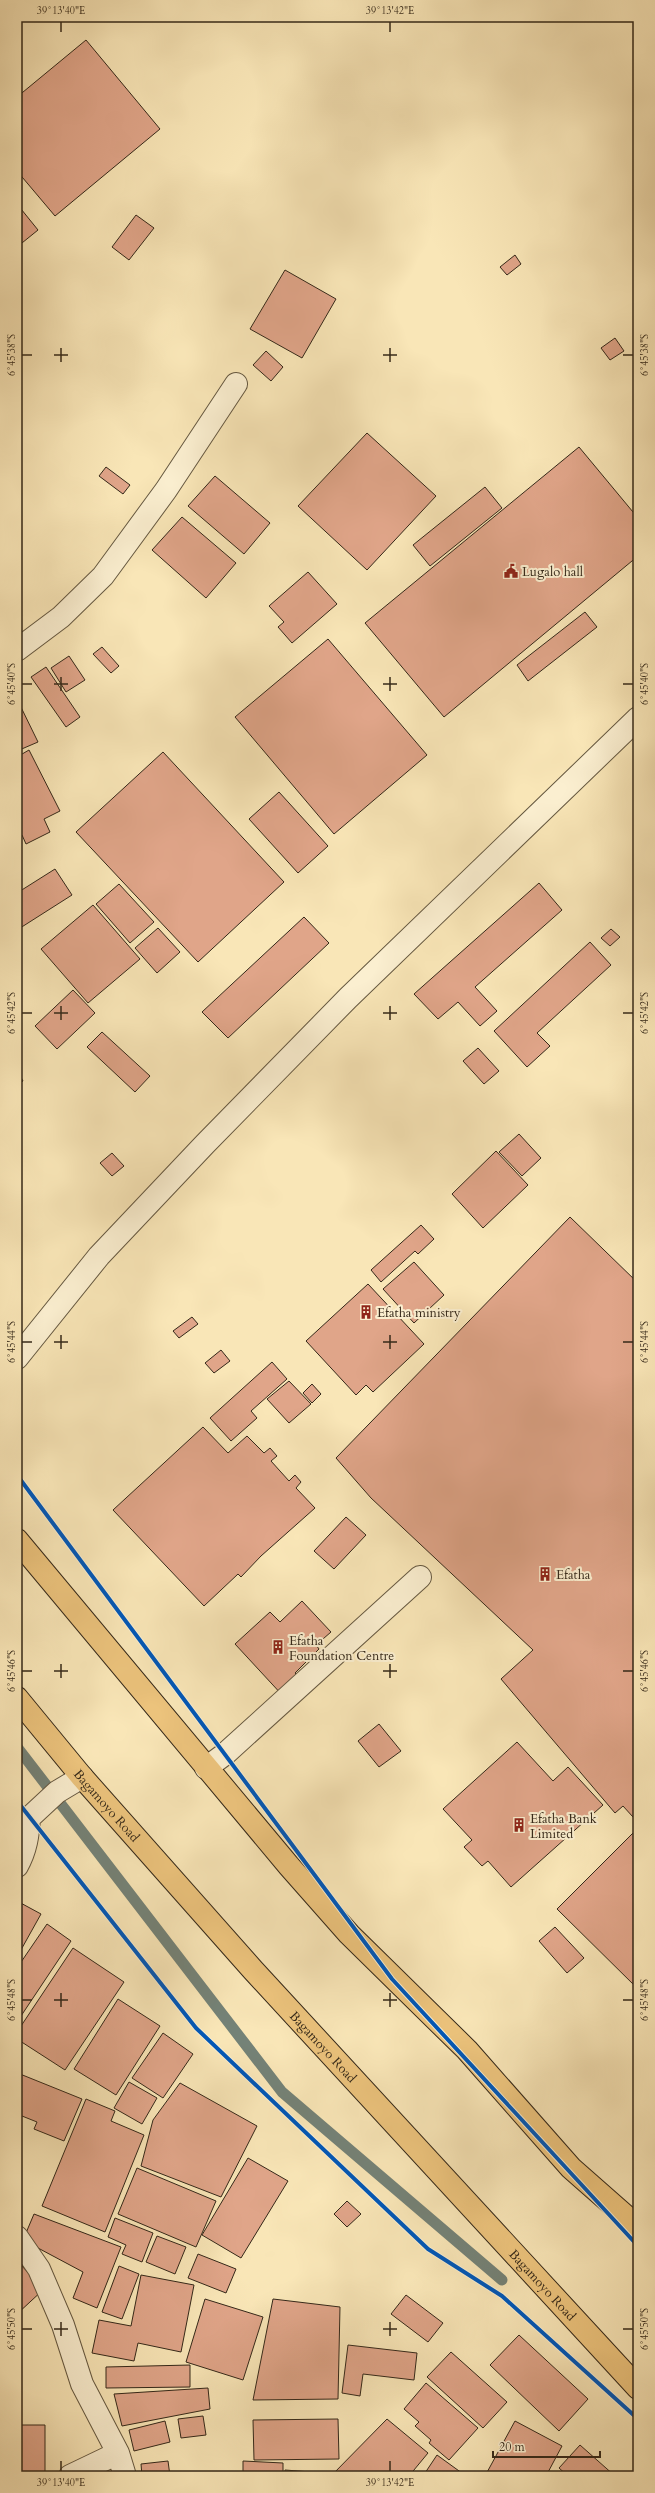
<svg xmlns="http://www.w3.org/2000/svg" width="655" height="2493" font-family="Cardo,serif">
<rect width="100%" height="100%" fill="#f9e6b7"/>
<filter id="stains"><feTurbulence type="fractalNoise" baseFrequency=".005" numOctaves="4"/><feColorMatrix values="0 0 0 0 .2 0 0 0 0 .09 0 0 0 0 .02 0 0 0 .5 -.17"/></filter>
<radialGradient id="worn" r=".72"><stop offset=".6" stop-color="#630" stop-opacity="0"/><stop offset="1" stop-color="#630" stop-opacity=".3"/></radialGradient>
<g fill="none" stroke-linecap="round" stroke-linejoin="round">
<!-- stream -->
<path stroke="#748277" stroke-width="11" d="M17 1747 282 2092 502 2280"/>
</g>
<!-- building -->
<path fill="#e0a589" stroke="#342819" d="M86 40 160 129 55 216 17 171V97Z
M17 204 38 230 17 247Z
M136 215 154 228 129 260 112 247Z
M515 255 521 264 507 275 500 267Z
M285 270 336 299 302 358 250 329Z
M615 338 624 351 610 360 601 348Z
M266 351 283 367 271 381 253 365Z
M367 433 436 496 367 570 298 506Z
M579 447 638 518V556L444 717 365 623Z
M106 467 130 485 123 494 99 476Z
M215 476 270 523 244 554 188 506Z
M485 487 502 508 430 566 413 545Z
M182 517 236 563 206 598 152 550Z
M308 572 337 604 292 643 278 627 284 622 269 606Z
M585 612 597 627 528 681 517 665Z
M328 639 427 755 334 834 235 717Z
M102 647 119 666 111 673 93 654Z
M69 656 85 680 66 692 51 668Z
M46 667 80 717 66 727 31 677Z
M17 699 38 742 17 751Z
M29 750 60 811 44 819 50 832 26 844 22 835 17 838V757Z
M163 752 284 882 198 962 76 832Z
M279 792 328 846 298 873 249 819Z
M55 869 72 895 17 930V893Z
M539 883 562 910 475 987 497 1011 480 1026 458 1002 438 1019 414 994Z
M119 884 154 922 130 943 96 904Z
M93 905 140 959 88 1003 41 949Z
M304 917 329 943 228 1038 202 1012Z
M158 928 180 952 157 973 135 948Z
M611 929 620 937 610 946 601 938Z
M590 942 611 965 537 1033 550 1046 527 1067 494 1031Z
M73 990 95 1013 57 1049 35 1026Z
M102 1032 150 1076 135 1092 87 1047Z
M478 1048 499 1071 484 1084 463 1061Z
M17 1070 23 1081 17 1085Z
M519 1134 541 1158 522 1176 499 1152Z
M496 1151 528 1185 483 1228 452 1194Z
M112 1153 124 1166 112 1176 100 1163Z
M570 1217 638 1283V1812L633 1817 623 1806 615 1813 501 1679 533 1650 371 1498 336 1458Z
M421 1225 434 1239 418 1254 415 1251 381 1282 371 1270Z
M414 1262 444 1295 414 1323 383 1289Z
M368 1284 424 1344 373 1392 366 1385 356 1395 306 1341Z
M192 1317 198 1324 179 1338 173 1331Z
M221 1350 230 1361 214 1373 205 1363Z
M272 1362 287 1379 251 1411 257 1418 231 1441 210 1418Z
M289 1381 311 1404 289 1423 267 1399Z
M312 1384 321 1394 312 1403 303 1393Z
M203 1427 228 1453 247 1436 264 1453 270 1448 277 1456 271 1461 289 1481 295 1475 301 1482 296 1488 315 1508 261 1556 241 1577 238 1574 204 1606 113 1510Z
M346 1517 366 1535 334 1569 314 1551Z
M302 1601 331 1632 316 1645 319 1649 295 1673 302 1680 284 1697 235 1644 270 1612 280 1622Z
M379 1724 401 1751 379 1767 358 1741Z
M517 1742 553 1781 568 1767 603 1805 511 1887 488 1861 482 1866 464 1847 472 1840 443 1809Z
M638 1828V1989L557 1909Z
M17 1901 41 1914 17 1957Z
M47 1924 71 1941 17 2022V1968Z
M555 1927 584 1958 567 1973 539 1941Z
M73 1948 124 1982 65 2070 17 2039V2032Z
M118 1999 160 2026 116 2095 74 2069Z
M163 2033 193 2054 163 2098 132 2078Z
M17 2071 21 2072 17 2102Z
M20 2074 82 2099 64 2141 34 2129 37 2122 17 2114V2081Z
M129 2082 157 2098 142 2124 114 2108Z
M180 2083 257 2126 221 2197 141 2166 153 2120Z
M86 2099 115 2111 111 2121 144 2135 105 2232 42 2206Z
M248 2158 288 2181 241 2258 202 2235Z
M137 2168 216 2201 196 2247 118 2214Z
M347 2201 361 2214 347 2227 334 2214Z
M34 2214 121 2247 97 2308 73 2298 83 2272 23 2240Z
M115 2218 153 2233 142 2262 122 2254 126 2245 108 2237Z
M157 2236 186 2247 175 2274 146 2262Z
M198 2254 236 2269 226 2293 188 2278Z
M17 2261 44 2289 17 2314Z
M119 2266 139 2274 122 2319 102 2312Z
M141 2275 194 2285 181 2352 138 2343 134 2361 92 2353 99 2320 131 2326Z
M406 2295 443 2323 428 2342 391 2314Z
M205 2299 263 2317 243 2380 186 2362Z
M273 2299 340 2307 338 2399 253 2400Z
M519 2335 588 2399 559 2431 490 2365Z
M348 2345 417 2353 414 2380 363 2374 360 2396 342 2393Z
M451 2352 507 2402 483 2428 427 2377Z
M190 2365V2387L106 2388V2367Z
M426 2383 478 2428 449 2460 429 2443 431 2440 415 2426 419 2422 404 2409Z
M208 2388 210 2409 122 2426 114 2394Z
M203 2416 206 2435 181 2438 178 2419Z
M338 2419 339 2459 254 2460 253 2420Z
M387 2419 428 2453 409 2476 332 2475Z
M165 2421 170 2442 134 2451 129 2430Z
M515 2421 562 2446 546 2476H485Z
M17 2425H45V2473H17Z
M580 2445 615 2476H568L559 2468Z
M437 2455 466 2476H423Z
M168 2461 170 2476H142L141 2464Z
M243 2461 283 2463V2476H243Z
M285 2470 324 2473 327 2476H285Z"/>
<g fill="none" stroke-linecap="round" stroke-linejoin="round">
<defs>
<path id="minor" d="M17 650 61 617 103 576 166 490 236 384
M17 1358 99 1256 205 1144 348 998 638 718
M206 1768 225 1754 420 1577
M17 1866C26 1850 28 1835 29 1818L57 1792 82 1777
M17 2237 39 2269 63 2325 82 2384 118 2453 125 2476
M70 2476 118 2453"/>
<g id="highway">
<path d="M17 1540 289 1866 349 1934 467 2050 571 2168 638 2227"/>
<path id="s1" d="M17 1698 82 1777 253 1970 638 2388"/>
</g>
</defs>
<!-- minor casing -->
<use href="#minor" stroke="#655840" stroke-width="24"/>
<!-- highway casing -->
<use href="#highway" stroke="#342819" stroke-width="24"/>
<!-- minor -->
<use href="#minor" stroke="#fbefd0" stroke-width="22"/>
<!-- highway -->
<use href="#highway" stroke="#ecc37c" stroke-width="22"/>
<defs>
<path id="cycleway" d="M17 1475 392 1979 638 2246
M17 1801 196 2028 428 2249 502 2296 638 2419"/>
</defs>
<!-- cycleway casing -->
<use href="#cycleway" stroke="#fbefd0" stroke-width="6"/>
<!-- cycleway -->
<use href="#cycleway" stroke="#0057b8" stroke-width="4"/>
</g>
<!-- ticks -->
<path fill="none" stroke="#342819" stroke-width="1.5" d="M61 22V32M390 22V32M61 348V362M390 348V362M22 355H32M54 355H68M383 355H397M623 355H633M61 677V691M390 677V691M22 684H32M54 684H68M383 684H397M623 684H633M61 1006V1020M390 1006V1020M22 1013H32M54 1013H68M383 1013H397M623 1013H633M61 1335V1349M390 1335V1349M22 1342H32M54 1342H68M383 1342H397M623 1342H633M61 1664V1678M390 1664V1678M22 1671H32M54 1671H68M383 1671H397M623 1671H633M61 1993V2007M390 1993V2007M22 2000H32M54 2000H68M383 2000H397M623 2000H633M61 2322V2336M390 2322V2336M22 2329H32M54 2329H68M383 2329H397M623 2329H633M61 2461V2471M390 2461V2471"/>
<!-- icons -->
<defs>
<symbol id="civic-bare" viewBox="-9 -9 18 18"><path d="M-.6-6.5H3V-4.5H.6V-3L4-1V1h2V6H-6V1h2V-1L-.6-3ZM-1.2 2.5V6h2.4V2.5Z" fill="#8f2418" stroke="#fbefd0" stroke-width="2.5" paint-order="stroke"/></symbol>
<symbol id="building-bare" viewBox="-9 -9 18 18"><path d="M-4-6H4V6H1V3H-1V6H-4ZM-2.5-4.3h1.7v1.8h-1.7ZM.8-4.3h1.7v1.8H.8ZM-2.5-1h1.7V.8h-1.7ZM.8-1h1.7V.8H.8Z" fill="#8f2418" stroke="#fbefd0" stroke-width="2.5" paint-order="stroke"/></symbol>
</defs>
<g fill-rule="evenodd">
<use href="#civic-bare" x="501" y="561" width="20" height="20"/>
<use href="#building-bare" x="356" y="1302" width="20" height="20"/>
<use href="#building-bare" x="535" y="1564" width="20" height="20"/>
<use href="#building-bare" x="268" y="1637" width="20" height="20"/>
<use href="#building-bare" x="509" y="1815" width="20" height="20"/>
</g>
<g text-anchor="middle" stroke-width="4" stroke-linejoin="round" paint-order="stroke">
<!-- poi labels -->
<g font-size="13" fill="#342819" stroke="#fbefd0" text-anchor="start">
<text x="522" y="576">Lugalo hall</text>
<text x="377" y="1317">Efatha ministry</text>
<text x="556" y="1579">Efatha</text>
<text x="289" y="1645">Efatha<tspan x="289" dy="15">Foundation Centre</tspan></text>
<text x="530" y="1823">Efatha Bank<tspan x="530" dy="15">Limited</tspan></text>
</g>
<!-- street labels -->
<g font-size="13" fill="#342819" stroke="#fbefd0">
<text dy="5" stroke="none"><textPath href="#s1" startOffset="140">Bagamoyo Road</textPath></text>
<text dy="5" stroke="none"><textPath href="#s1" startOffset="464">Bagamoyo Road</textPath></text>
<text dy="5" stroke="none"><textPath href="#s1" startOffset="788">Bagamoyo Road</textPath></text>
</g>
</g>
<!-- margin -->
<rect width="655" height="2493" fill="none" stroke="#f9e6b7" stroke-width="44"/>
<!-- scale -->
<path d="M493 2451v6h107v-6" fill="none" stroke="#342819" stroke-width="2"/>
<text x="499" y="2451" font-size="12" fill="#342819" stroke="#fbefd0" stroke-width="3" paint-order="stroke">20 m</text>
<rect x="22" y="22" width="611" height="2449" fill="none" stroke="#342819" stroke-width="1.5"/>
<g font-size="10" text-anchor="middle" fill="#342819">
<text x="61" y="14">39°13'40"E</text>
<text x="390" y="14">39°13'42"E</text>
<text transform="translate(11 355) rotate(-90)" y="4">6°45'38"S</text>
<text transform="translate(644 355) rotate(-90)" y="4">6°45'38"S</text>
<text transform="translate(11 684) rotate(-90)" y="4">6°45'40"S</text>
<text transform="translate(644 684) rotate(-90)" y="4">6°45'40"S</text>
<text transform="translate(11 1013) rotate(-90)" y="4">6°45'42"S</text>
<text transform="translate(644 1013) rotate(-90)" y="4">6°45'42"S</text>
<text transform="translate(11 1342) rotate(-90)" y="4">6°45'44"S</text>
<text transform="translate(644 1342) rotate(-90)" y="4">6°45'44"S</text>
<text transform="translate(11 1671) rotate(-90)" y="4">6°45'46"S</text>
<text transform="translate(644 1671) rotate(-90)" y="4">6°45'46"S</text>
<text transform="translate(11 2000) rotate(-90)" y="4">6°45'48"S</text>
<text transform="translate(644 2000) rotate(-90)" y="4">6°45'48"S</text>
<text transform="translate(11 2329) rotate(-90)" y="4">6°45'50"S</text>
<text transform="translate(644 2329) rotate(-90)" y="4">6°45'50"S</text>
<text x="61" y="2486">39°13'40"E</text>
<text x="390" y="2486">39°13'42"E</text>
</g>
<rect width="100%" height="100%" filter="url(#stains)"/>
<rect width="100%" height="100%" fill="url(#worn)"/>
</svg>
